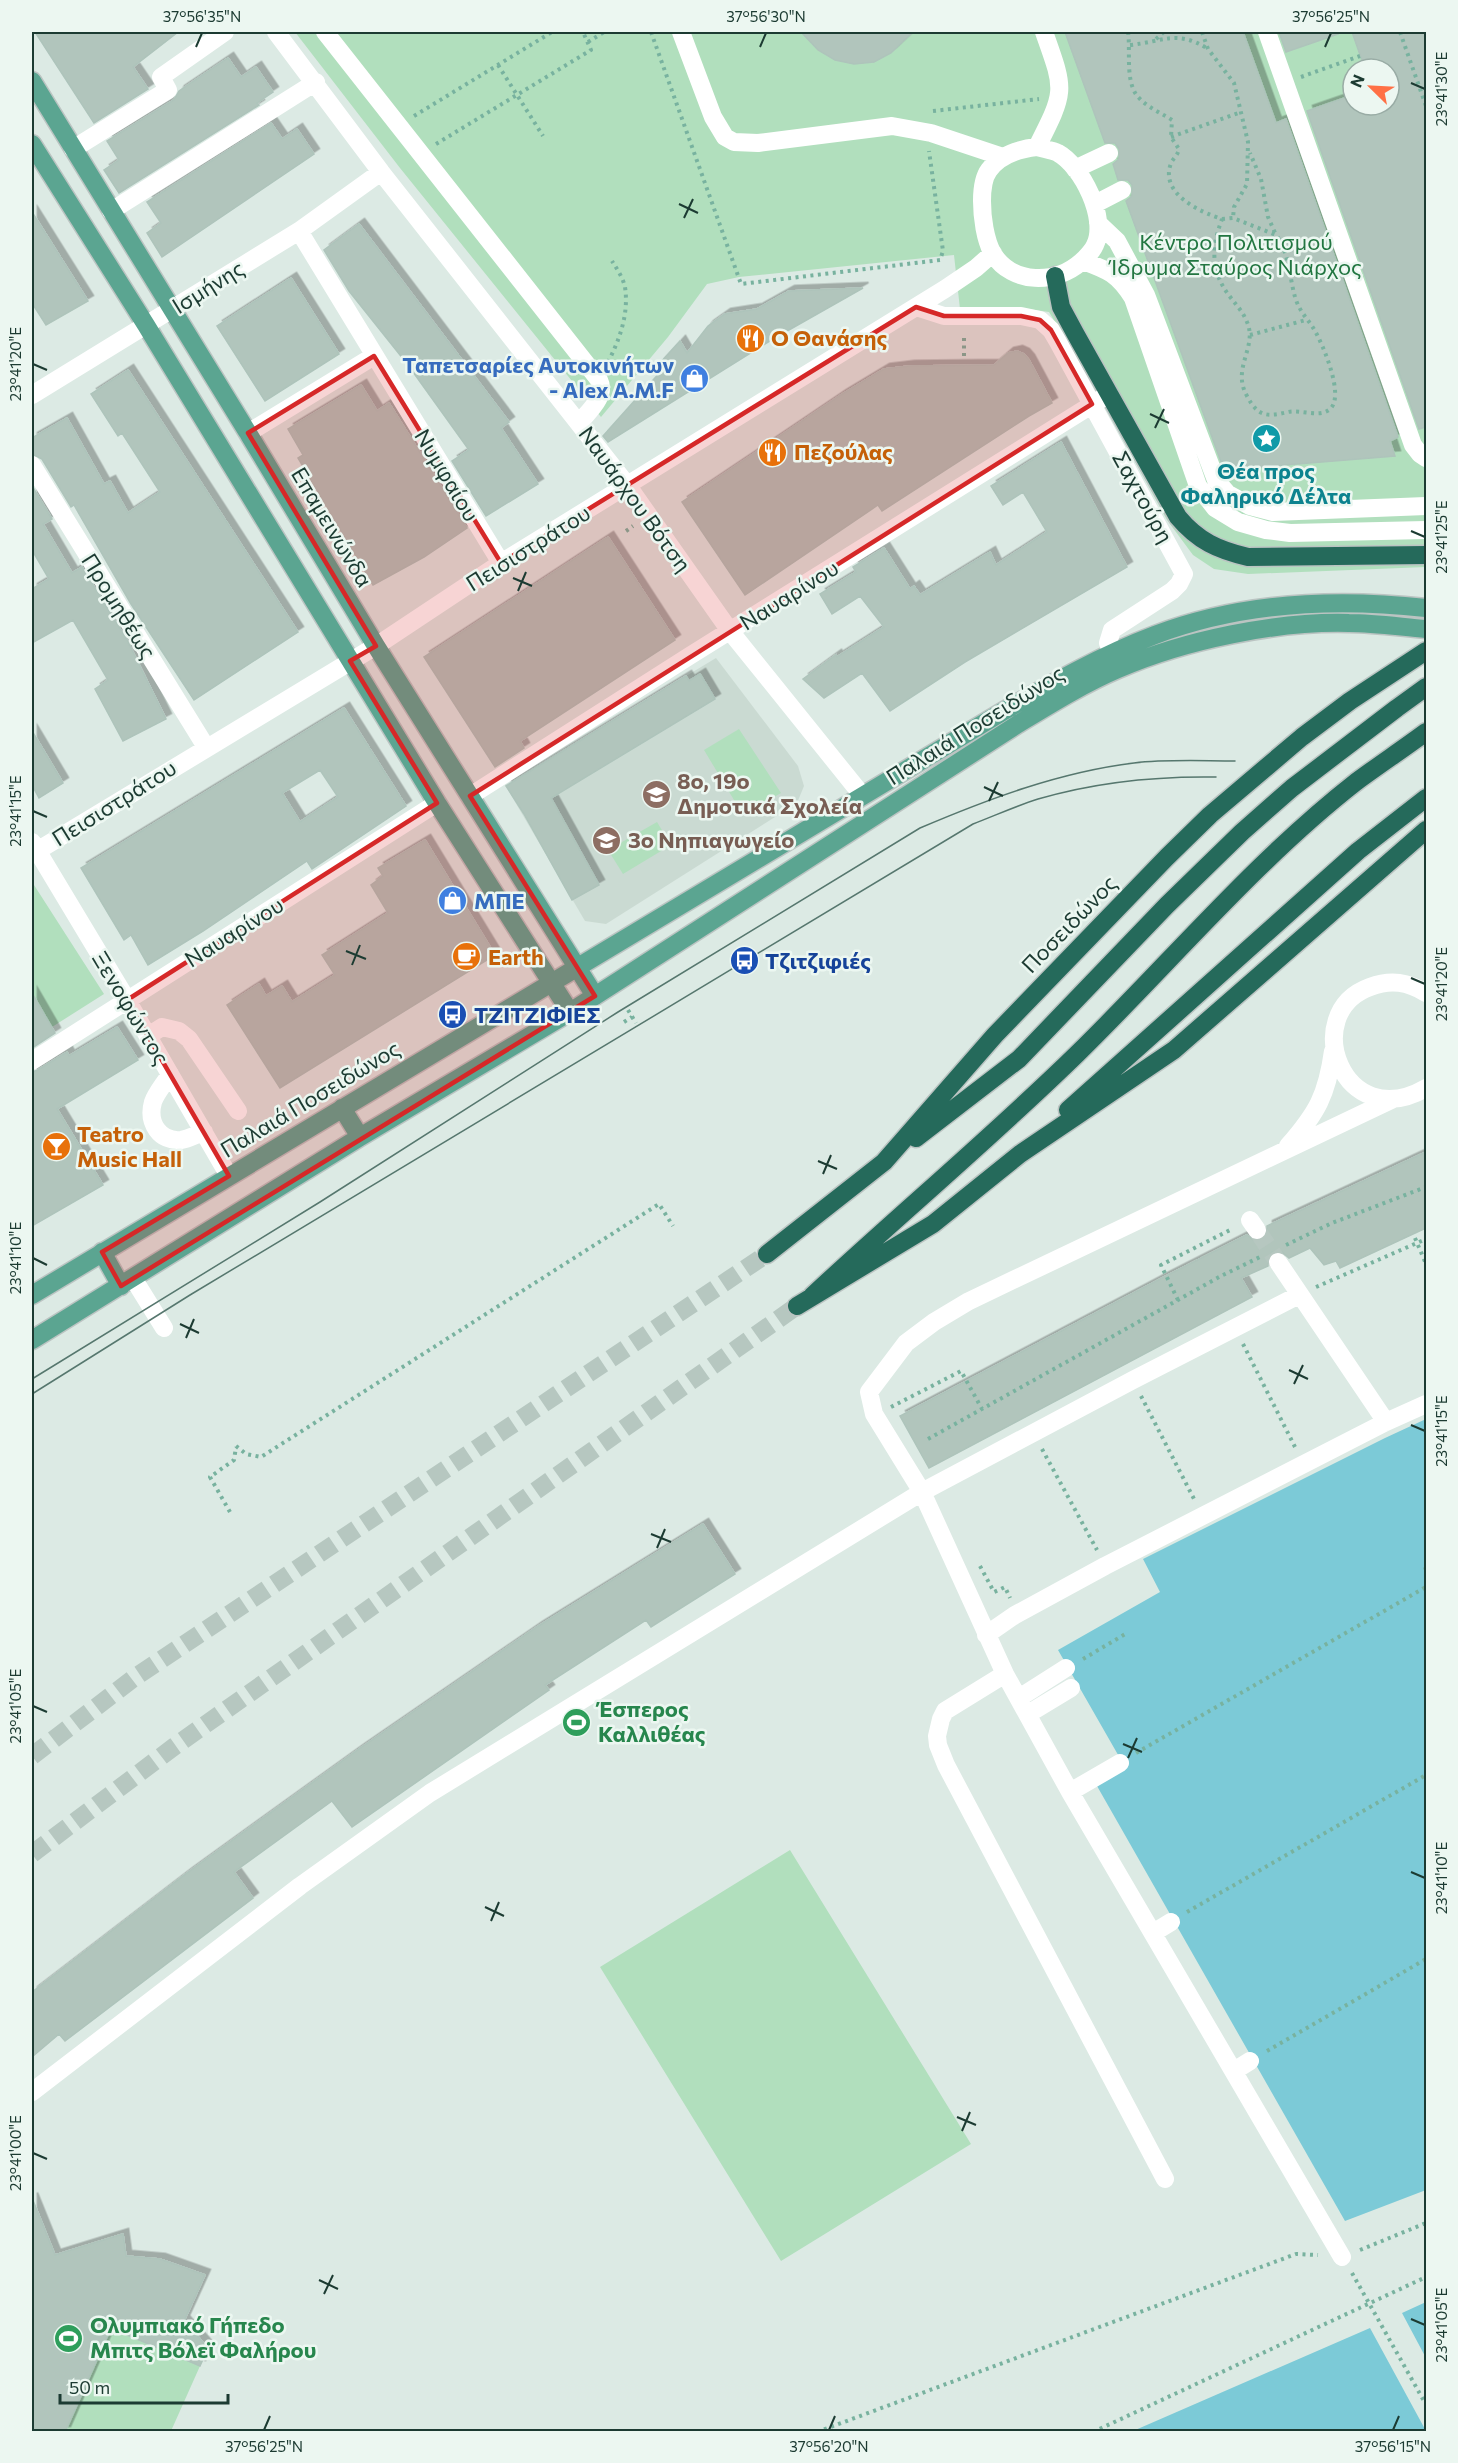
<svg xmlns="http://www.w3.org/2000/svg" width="1458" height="2463" font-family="Commissioner,sans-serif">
<defs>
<filter id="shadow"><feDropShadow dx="5.5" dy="-5.5" stdDeviation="0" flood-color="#0004"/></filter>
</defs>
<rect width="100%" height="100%" fill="#dceae4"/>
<!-- built -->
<path fill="#cadad2" d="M716 658 798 766 804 786 797 803 606 924 585 921 505 785Z"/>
<!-- green -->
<path fill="#b1dfbd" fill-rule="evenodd" d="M295 32H1426V567L1248 574 1214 569 1193 555 1167 520 1096 390 1049 312 1028 309H960L954 255 739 277 707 284 668 337 601 417 400 168ZM1353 69H1389V105H1353Z
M739 729 781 793 743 815 704 750Z
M657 822 671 845 623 874 608 850Z
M34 885 104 994 52 1027 32 993V886Z
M790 1850 971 2144 781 2261 600 1967Z
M111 2328 200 2366 171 2431 65 2432Z"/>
<!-- water -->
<path fill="#7ccad7" d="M1426 1419V2190L1345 2221 1097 1786 1125 1767 1058 1650 1160 1592 1143 1559 1385 1438Z
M1426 2302V2358L1402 2313Z
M1370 2328 1426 2431H1133Z"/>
<!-- building -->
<path fill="#b1c5bc" stroke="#aec4bb" stroke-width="1.5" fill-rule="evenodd" filter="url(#shadow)" d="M35 32H178L133 67 148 89 94 123Z
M801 32H913L891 53 874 62 854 64 835 60 818 50Z
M1065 32H1243L1276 123 1286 119 1398 437 1390 441 1395 456 1224 470 1126 201 1132 196V185L1128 180H1118L1113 164 1119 159V149L1115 143H1105Z
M1279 32H1337L1338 34 1286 52Z
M1352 32H1426V427L1419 429 1307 111 1353 95V105H1389V69H1365Z
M228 58 241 77 256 67 273 92 257 103 259 105 119 193 104 170 119 160 107 141 174 100 179 91Z
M271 123 282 139 297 129 314 154 162 257 147 233 161 223 147 202Z
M32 212 88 301 46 325 32 303Z
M359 224 509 422 501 428 538 484 486 516 452 461 469 450 408 365 349 291 324 250Z
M291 278 339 354 265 401 217 326Z
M863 288 773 339 608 442 603 436 663 369 659 364 680 341 687 353 708 326 725 314 757 309 789 291Z
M1017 351 1024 354 1029 360 1052 403 1029 416 882 511 878 505 745 595 682 502 841 395 884 369 909 366 994 365 1008 353Z
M128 370 298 632 194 700 131 604 74 505 71 507 42 459 32 454V438L67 418 104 484 110 481 128 513 160 492 122 433 118 436 91 394Z
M361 385 377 411 389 403 467 528 424 557 373 585 298 458 303 455 288 429Z
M1061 442 1127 567 965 662 890 711 862 673 824 698 803 679 836 655 837 657 884 627 860 596 832 614 820 594 856 572 853 567 884 548 910 589 914 586 920 595 990 552 996 565 1047 532 1023 492 1003 505 991 486Z
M32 486 52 519 43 524 72 573 82 567 127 640 166 719 123 741 95 689 108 680 73 620 32 643V589L49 579 32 550Z
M608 537 675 640 520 741 524 748 495 767 424 657Z
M700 674 715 699 551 798 599 885 572 900 524 814 506 786 686 676 689 681Z
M344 708 406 806 312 869 307 861 203 931 148 965 131 935 124 940 81 868ZM320 770 338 797 300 822 282 793Z
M32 731 63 783 39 798 32 785Z
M425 840 495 955 280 1088 227 1005 259 984 266 996 282 986 292 1002 335 975 322 955 388 913 371 885 383 876 378 868Z
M32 993 55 1033 32 1048Z
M117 1027 138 1060 57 1109 103 1185 32 1226V1072L38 1070 67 1052 69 1056Z
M1426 1152V1228L1340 1268 1336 1261 1324 1265 1310 1248 1289 1258 1282 1252H1272L1268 1258V1266L1241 1278 1252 1297 929 1468 900 1416 1166 1276 1247 1235 1253 1240 1263 1239 1267 1234V1226Z
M703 1524 735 1574 651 1627 646 1620 545 1685 549 1690 352 1827 332 1801 234 1872 253 1898 65 2041 59 2034 32 2057V1992L187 1873 359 1749 537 1627Z
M32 2198 55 2255 123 2234 126 2256 160 2259 205 2275 184 2321 208 2348 200 2366 111 2328 65 2432H32Z"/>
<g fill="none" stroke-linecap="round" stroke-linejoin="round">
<!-- minor-tunnel -->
<path stroke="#b6c7c0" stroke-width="18" stroke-dasharray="18 9" stroke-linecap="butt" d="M1257 1230 1278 1262"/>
<!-- highway-tunnel -->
<path stroke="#b6c7c0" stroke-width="18" stroke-dasharray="18 9" stroke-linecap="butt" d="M32 1756 134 1678 767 1254
M32 1854 175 1746 797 1306"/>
<defs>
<path id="major" d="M32 81 248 433 376 646 595 996
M32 144 146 325 437 803 570 1012
M342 1108 360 1137
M102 1252 121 1286
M32 1295 1004 711C1053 683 1102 655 1155 635 1242 602 1335 598 1426 608
M32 1340 360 1137 570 1012 1018 724C1051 704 1083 684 1118 669 1185 640 1277 621 1349 623 1375 623 1401 627 1426 629"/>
<path id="highway" d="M1055 276 1061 307 1075 333 1178 517C1198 541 1218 550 1248 557L1426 555
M1068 1110 1358 851 1426 798
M916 1138 1019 1059 1167 905 1242 832 1292 788 1397 708 1426 687
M767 1254 884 1162 995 1035 1167 857 1210 815 1302 737 1350 701 1426 651
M812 1296C899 1215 991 1138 1077 1054 1168 965 1256 860 1356 782 1379 765 1403 749 1426 732
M797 1306 933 1224 1020 1154 1174 1050 1426 830"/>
</defs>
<!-- major casing -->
<use href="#major" stroke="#bbc4c2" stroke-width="21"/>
<!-- highway casing -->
<use href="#highway" stroke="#bbc4c2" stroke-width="21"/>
<!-- path -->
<path stroke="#78b29f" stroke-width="4" stroke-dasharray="3 4.5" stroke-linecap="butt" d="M651 32 741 284 940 260 943 251 929 151
M1128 32C1131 52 1124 84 1140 99 1149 108 1161 113 1172 120L1171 137 1179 149C1178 154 1175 157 1172 161 1157 193 1200 212 1222 219 1213 243 1210 265 1224 288 1231 300 1242 309 1247 322 1258 347 1231 368 1247 396 1258 417 1267 417 1288 412 1301 409 1321 419 1331 408 1344 394 1323 345 1315 331 1309 320 1301 314 1296 300 1289 279 1290 253 1276 235
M1202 32 1208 49 1234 83 1248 142 1247 184 1234 207 1233 218
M1400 32 1426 106
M1156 39 1164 32
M588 42 604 32
M1130 45C1162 42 1177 29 1208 49
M498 65 543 136
M1301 77 1360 56
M933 111 1039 99
M414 116 552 32
M1171 137 1241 112
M436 144 591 50 583 32
M1222 219 1233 218 1276 235 1268 217 1261 179 1250 153
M1250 335 1306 320
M964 338V357
M608 362C620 339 629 313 625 287 623 278 617 269 612 261
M626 531 633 526
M628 1010 636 1023
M624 1022 632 1017
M1415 1238 1426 1264
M1286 1245 1332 1223 1426 1187
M1316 1287 1426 1239
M1178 1300 1161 1265 1232 1229
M1243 1344 1295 1447
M1141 1396 1194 1499
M891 1407 961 1371 982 1409
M928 1439 1221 1276 1260 1257
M236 1446 246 1454 261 1457 659 1204 673 1226
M1042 1449 1097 1550
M230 1512 210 1477 234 1460 236 1447
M980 1566 994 1592 1005 1587 1010 1598
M1425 1567 1426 1570
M1083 1659 1127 1633
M1136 1753 1426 1587
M1187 1912 1426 1775
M1267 2051 1426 1959
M1360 2250 1426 2223
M1352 2273 1424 2401
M817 2432 1296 2254 1318 2255
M1093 2432 1426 2277"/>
<!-- minor -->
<path stroke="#fff" stroke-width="18" d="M276 32 381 172 628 486 730 631 862 795
M325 32 599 380C607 396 589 411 579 423
M681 32 713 117 725 137 734 142 758 143 892 126 931 133 1003 157
M1267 32 1413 445 1420 454 1426 458
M1037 147C1043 149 1052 150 1058 153 1082 166 1108 219 1095 245 1093 250 1086 258 1081 262 1056 284 1013 285 993 254 985 240 982 217 982 201 982 191 983 178 989 170 1000 155 1019 149 1037 147Z
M1037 147C1066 90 1065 91 1044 32
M73 149 168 90 161 77 225 32
M1075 169 1109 153
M1095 204 1122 190
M111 211 316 82
M1098 223 1117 241 1146 295 1216 480 1228 494 1250 506 1273 512 1426 506
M299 231 501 563
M1083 261C1108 270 1118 274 1133 298L1198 486 1215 508 1238 522 1266 530 1290 533 1426 530
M916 307 944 316H1021L1040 320 1051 330 1058 342 1184 574 1179 584 1172 591 1112 630 1108 643 1112 654
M32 395 299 231 381 172
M248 433 374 356
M32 465 206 747
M470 796 691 655 1109 394
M32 842 127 1000 229 1176
M32 854 376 646 501 563 945 289 976 268 993 253
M1426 993C1408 982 1391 979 1370 987 1298 1013 1343 1136 1426 1088
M148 1036 162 1027 179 1031 189 1039 238 1111
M32 1061 437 803
M170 1074C165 1083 156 1093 153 1102 147 1123 160 1142 181 1140 189 1139 197 1134 204 1132
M1288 1146C1317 1113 1327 1095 1333 1051
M1250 1220 1257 1230
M1278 1262 1386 1422
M133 1278 164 1328
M986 1635 1015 1615 1105 1566 1386 1422 1426 1404
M1005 1674 945 1711 941 1719 937 1736 938 1745 946 1765 1165 2179
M1019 1698 1066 1668
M1028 1714 1071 1688
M1070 1792 1120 1763
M1153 1933 1171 1922
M1234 2071 1250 2061
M32 2092 300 1886 430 1793 922 1492 1133 1380 1299 1295
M1342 2257 1070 1792 1005 1674 922 1492 874 1414 869 1392 906 1343 934 1322 969 1301 1393 1099"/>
<!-- major -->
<use href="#major" stroke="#5ba591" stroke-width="18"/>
<!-- highway -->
<use href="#highway" stroke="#256a5b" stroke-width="18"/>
<!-- tram -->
<path stroke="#56776e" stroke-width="1.5" d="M32 1379 320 1202 618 1012 920 828C988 799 1060 772 1134 763 1167 759 1202 761 1235 761
M32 1394 190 1295 973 824C994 816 1016 806 1038 799 1096 782 1156 776 1216 777"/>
</g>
<!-- marked area -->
<path fill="#d62828" fill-opacity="0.2" stroke="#d62828" stroke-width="4.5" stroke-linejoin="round" d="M916 307 944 316H1021L1040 320 1051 330 1092 404 470 796 595 996 121 1286 102 1252 229 1176 127 1000 437 803 350 661 376 646 248 433 374 356 501 563Z"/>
<!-- ticks -->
<path fill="none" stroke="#1c3b32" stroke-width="2" d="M196 47 202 33M760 47 766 33M1325 47 1331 33M1411 83 1425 89M679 204 698 213M684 218 693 199M33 364 47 370M1150 414 1169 423M1155 428 1164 409M1411 531 1425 537M513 578 532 586M518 591 526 572M984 787 1003 796M989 801 998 782M33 811 47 817M346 951 366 959M352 965 360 945M1411 978 1425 984M818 1161 837 1169M823 1174 831 1155M33 1258 47 1265M180 1324 199 1333M186 1338 194 1319M1289 1370 1308 1379M1294 1384 1303 1365M1411 1425 1425 1431M651 1534 671 1542M657 1548 665 1529M33 1706 47 1712M1123 1744 1142 1752M1128 1758 1137 1738M1411 1872 1425 1878M485 1907 504 1916M491 1921 499 1902M957 2117 976 2125M962 2131 970 2112M33 2153 47 2159M319 2280 338 2289M324 2294 333 2275M1411 2319 1425 2325M264 2430 270 2416M829 2430 835 2416M1393 2430 1399 2416"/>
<!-- icons -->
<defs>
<symbol id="restaurant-disc" viewBox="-11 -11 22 22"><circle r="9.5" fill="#e8710a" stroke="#ecf7f1"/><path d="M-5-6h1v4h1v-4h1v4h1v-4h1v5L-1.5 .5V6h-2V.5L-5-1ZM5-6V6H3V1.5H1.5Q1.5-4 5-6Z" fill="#fff"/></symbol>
<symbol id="shop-disc" viewBox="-11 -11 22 22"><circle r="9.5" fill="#3f7fe0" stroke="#ecf7f1"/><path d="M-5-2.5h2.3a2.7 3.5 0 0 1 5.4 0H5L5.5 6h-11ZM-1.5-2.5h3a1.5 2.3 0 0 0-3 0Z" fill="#fff"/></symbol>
<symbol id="sight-disc" viewBox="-11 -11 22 22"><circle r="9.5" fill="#0f9aa8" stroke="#ecf7f1"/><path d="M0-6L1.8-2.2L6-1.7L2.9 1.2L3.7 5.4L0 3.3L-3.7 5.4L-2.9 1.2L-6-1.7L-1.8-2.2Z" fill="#fff"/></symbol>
<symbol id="school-disc" viewBox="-11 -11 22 22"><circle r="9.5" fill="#8d6e63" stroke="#ecf7f1"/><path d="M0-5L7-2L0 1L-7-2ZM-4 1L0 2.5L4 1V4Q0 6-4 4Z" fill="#fff"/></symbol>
<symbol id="cafe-disc" viewBox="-11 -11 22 22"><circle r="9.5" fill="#e8710a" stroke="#ecf7f1"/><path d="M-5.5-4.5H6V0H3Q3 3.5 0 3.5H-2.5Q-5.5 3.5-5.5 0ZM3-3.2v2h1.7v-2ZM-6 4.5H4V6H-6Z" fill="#fff"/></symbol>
<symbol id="bus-disc" viewBox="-11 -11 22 22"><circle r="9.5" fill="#1a4fb4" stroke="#ecf7f1"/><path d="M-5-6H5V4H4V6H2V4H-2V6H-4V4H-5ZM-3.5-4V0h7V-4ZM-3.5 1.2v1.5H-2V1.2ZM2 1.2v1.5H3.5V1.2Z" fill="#fff"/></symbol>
<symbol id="bar-disc" viewBox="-11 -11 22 22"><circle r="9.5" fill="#e8710a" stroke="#ecf7f1"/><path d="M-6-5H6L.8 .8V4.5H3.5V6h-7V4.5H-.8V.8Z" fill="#fff"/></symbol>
<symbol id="stadium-disc" viewBox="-11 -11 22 22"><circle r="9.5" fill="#2e9e5b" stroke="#ecf7f1"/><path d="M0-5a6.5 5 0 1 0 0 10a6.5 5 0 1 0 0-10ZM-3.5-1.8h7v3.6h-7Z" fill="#fff"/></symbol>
</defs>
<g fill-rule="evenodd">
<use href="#restaurant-disc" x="734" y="322" width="33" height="33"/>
<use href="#shop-disc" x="678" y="362" width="33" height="33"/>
<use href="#sight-disc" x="1250" y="422" width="33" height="33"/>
<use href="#restaurant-disc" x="756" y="436" width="33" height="33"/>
<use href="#school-disc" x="640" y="778" width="33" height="33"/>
<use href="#school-disc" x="590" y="824" width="33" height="33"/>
<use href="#shop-disc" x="436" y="884" width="33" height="33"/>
<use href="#cafe-disc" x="450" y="940" width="33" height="33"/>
<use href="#bus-disc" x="728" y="944" width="33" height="33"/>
<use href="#bus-disc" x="436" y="998" width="33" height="33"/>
<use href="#bar-disc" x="40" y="1130" width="33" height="33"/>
<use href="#stadium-disc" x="560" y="1706" width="33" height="33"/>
<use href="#stadium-disc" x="52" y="2322" width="33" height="33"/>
</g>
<g text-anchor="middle" stroke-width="5" stroke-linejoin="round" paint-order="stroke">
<!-- park labels -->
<g font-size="22" fill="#227641" stroke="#ecf7f1">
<text x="1236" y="250">Κέντρο Πολιτισμού<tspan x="1236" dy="25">Ίδρυμα Σταύρος Νιάρχος</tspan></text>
</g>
<!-- street labels -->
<g font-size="22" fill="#1c3b32" stroke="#ecf7f1">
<text transform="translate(208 287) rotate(-32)" y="8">Ισμήνης</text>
<text transform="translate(447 475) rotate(59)" y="8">Νυμφαίου</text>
<text transform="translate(1143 497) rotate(61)" y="8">Σαχτούρη</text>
<text transform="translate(635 499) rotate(54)" y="8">Ναυάρχου Βότση</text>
<text transform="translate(332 527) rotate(59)" y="8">Επαμεινώνδα</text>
<text transform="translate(528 548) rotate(-32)" y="8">Πεισιστράτου</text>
<text transform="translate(789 595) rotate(-32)" y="8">Ναυαρίνου</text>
<text transform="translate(119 606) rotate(58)" y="8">Προμηθέως</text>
<text transform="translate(975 725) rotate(-32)" y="8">Παλαιά Ποσειδώνος</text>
<text transform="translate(114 803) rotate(-32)" y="8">Πεισιστράτου</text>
<text transform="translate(1069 924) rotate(-46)" y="8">Ποσειδώνος</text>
<text transform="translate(234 932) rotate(-32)" y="8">Ναυαρίνου</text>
<text transform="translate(131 1008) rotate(59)" y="8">Ξενοφώντος</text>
<text transform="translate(310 1099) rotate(-31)" y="8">Παλαιά Ποσειδώνος</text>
</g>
<!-- food labels -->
<g font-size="22" font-weight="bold" fill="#c56008" stroke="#ecf7f1" text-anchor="start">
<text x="771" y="346">Ο Θανάσης</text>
<text x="794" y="460">Πεζούλας</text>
<text x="488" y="965">Earth</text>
<text x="77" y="1142">Teatro<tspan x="77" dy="25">Music Hall</tspan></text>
</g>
<!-- shop labels -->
<g font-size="22" font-weight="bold" fill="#366cbe" stroke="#ecf7f1" text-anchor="end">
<text x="674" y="373">Ταπετσαρίες Αυτοκινήτων<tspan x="674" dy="25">- Alex A.M.F</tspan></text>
<text x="474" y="909" text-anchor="start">ΜΠΕ</text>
</g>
<!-- culture labels -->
<g font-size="22" font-weight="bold" fill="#0d838f" stroke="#ecf7f1">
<text x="1266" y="479">Θέα προς<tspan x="1266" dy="25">Φαληρικό Δέλτα</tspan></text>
</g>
<!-- education labels -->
<g font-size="22" font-weight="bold" fill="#785e54" stroke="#ecf7f1" text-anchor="start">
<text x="677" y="789">8ο, 19ο<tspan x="677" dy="25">Δημοτικά Σχολεία</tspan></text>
<text x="628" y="848">3ο Νηπιαγωγείο</text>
</g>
<!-- transit labels -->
<g font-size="22" font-weight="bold" fill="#164399" stroke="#ecf7f1" text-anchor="start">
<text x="765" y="969">Τζιτζιφιές</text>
<text x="474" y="1023">ΤΖΙΤΖΙΦΙΕΣ</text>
</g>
<!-- leisure labels -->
<g font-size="22" font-weight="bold" fill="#27864d" stroke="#ecf7f1" text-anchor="start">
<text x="598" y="1717">Έσπερος<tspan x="598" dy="25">Καλλιθέας</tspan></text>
<text x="90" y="2333">Ολυμπιακό Γήπεδο<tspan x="90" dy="25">Μπιτς Βόλεϊ Φαλήρου</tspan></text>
</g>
</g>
<!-- border -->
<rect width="1458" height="2463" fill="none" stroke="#ecf7f1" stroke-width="66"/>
<!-- north arrow -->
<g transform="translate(1371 87) rotate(294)"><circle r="28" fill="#ecf7f1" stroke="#99aca5" stroke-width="1.5"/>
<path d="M0-4.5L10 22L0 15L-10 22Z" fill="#ff7045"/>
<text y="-9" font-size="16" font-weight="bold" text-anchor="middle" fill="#1c3b32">N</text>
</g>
<!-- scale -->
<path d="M60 2394v9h168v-9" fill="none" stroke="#1c3b32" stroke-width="3"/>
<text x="69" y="2394" font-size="18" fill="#1c3b32" stroke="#ecf7f1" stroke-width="4.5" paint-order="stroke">50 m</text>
<rect x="33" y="33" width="1392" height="2397" fill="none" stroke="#1c3b32" stroke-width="2"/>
<g font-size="15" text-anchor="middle" fill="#1c3b32">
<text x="202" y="22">37°56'35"N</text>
<text x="766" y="22">37°56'30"N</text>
<text x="1331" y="22">37°56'25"N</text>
<text transform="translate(1442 89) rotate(-90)" y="5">23°41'30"E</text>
<text transform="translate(16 364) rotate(-90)" y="5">23°41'20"E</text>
<text transform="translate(1442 537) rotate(-90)" y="5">23°41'25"E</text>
<text transform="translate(16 811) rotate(-90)" y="5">23°41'15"E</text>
<text transform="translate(1442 984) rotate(-90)" y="5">23°41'20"E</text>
<text transform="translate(16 1258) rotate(-90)" y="5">23°41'10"E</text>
<text transform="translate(1442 1431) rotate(-90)" y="5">23°41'15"E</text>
<text transform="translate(16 1706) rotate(-90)" y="5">23°41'05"E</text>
<text transform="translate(1442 1878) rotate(-90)" y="5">23°41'10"E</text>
<text transform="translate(16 2153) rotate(-90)" y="5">23°41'00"E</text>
<text transform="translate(1442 2325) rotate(-90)" y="5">23°41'05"E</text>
<text x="264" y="2452">37°56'25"N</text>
<text x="829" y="2452">37°56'20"N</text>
<text x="1393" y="2452">37°56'15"N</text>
</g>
</svg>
